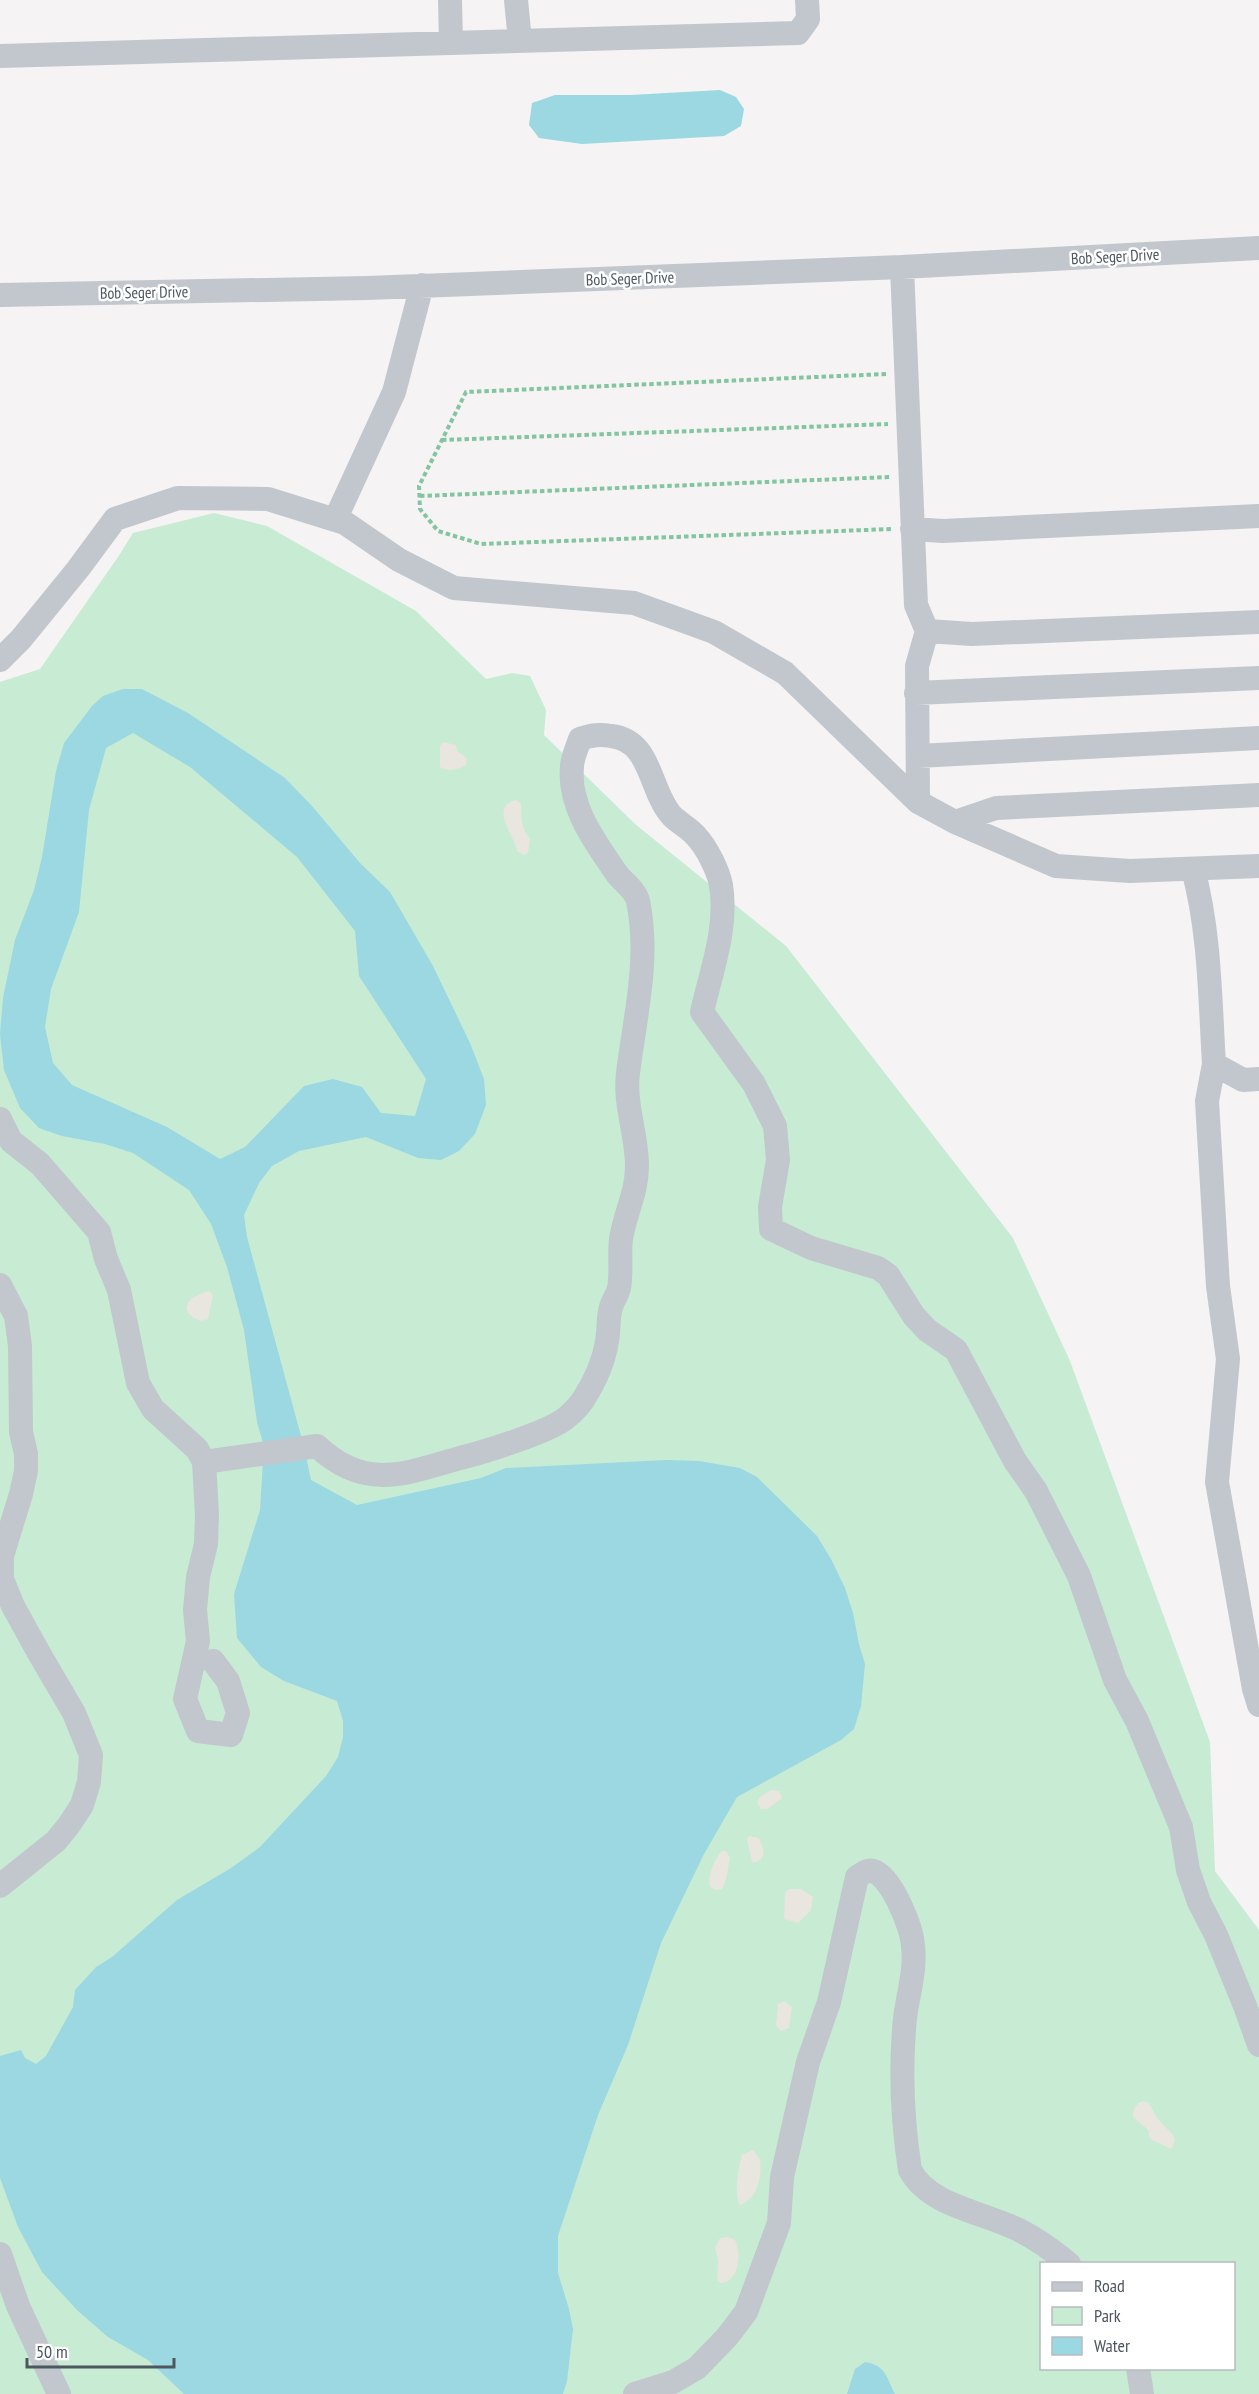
<svg xmlns="http://www.w3.org/2000/svg" width="1259" height="2394" font-family="'PT Sans Narrow',sans-serif">
<rect width="100%" height="100%" fill="#f5f3f3"/>
<!-- green -->
<path fill="#c8ebd4" fill-rule="evenodd" d="M214 513 267 526 416 611 486 679 512 673 530 676 546 710 544 735 635 824 786 946 1013 1238 1070 1361 1210 1742 1215 1871 1259 1930V2394H0V682L40 669 118 557 133 533ZM1042 2264H1234V2368H1042Z"/>
<!-- sand -->
<path fill="#e9e5df" d="M443 742 456 745 457 751 467 758 466 765C459 769 448 773 440 767V746Z
M516 800 521 804C522 816 520 829 530 838L528 853 524 855 517 851C515 836 488 807 516 800Z
M209 1291 213 1295 208 1319 201 1321C175 1311 188 1296 209 1291Z
M771 1790 779 1791 782 1798 768 1809H761L757 1802 760 1797Z
M749 1836 759 1838C762 1846 768 1857 757 1862H752L747 1839Z
M722 1851H726L730 1858C728 1867 727 1881 722 1889L716 1890 710 1887C707 1877 714 1859 722 1851Z
M789 1889H801L813 1897 811 1910 798 1923 784 1919 785 1893Z
M784 2001 792 2007 789 2028 781 2031 776 2025 778 2004Z
M1142 2101 1148 2102 1157 2118 1173 2135 1175 2141 1171 2149 1150 2139 1148 2130 1133 2117C1133 2109 1135 2105 1142 2101Z
M753 2150 760 2159C762 2177 758 2198 740 2205 734 2196 738 2166 742 2155Z
M728 2237 735 2240C742 2253 739 2283 720 2283L717 2280 718 2260 715 2247 720 2238Z"/>
<!-- water -->
<path fill="#9bd8e2" fill-rule="evenodd" d="M720 90 736 97 744 109 741 126 724 136 582 144 539 138 529 125 532 103 555 95H631Z
M123 689H142L188 713 285 778 312 806 360 863 390 892 433 966 470 1043 484 1079 486 1105 475 1134 459 1151 441 1160 418 1158 366 1137 299 1151 272 1166 259 1183 244 1215 247 1237 304 1447 311 1480 357 1505 481 1478 506 1468 666 1460 699 1461 740 1468 757 1477 817 1536 831 1559 845 1588 853 1613 859 1644 865 1664 861 1706 854 1729 841 1740 737 1797 704 1854 661 1943 628 2045 598 2115 558 2236V2273L569 2309 573 2329 567 2381 563 2394H184L148 2360 108 2337 78 2311 42 2272 18 2227 0 2178V2056L21 2050 25 2058 36 2064 46 2056 73 2007 75 1990 96 1967 112 1957 177 1900 231 1868 260 1847 326 1776 338 1757 343 1737V1721L337 1701 284 1681 261 1667 237 1638 234 1594 260 1510 264 1446 257 1422 244 1330 227 1267 211 1224 189 1190 133 1153 105 1144 62 1136 39 1128 20 1108 4 1070 0 1034 3 998 15 940 34 890 42 857 56 771 64 743 92 706 103 696ZM133 733 190 767 297 857 355 931 359 976 426 1079 415 1116 381 1113 362 1087 333 1079 304 1086 245 1147 220 1159 167 1127 72 1085 53 1063 45 1027 51 989 79 912 89 810 106 748Z
M865 2362C887 2366 886 2377 895 2394H847L855 2369Z"/>
<g fill="none" stroke-linecap="round" stroke-linejoin="round">
<!-- path -->
<path stroke="#84c5a1" stroke-width="4" stroke-dasharray="4.5 3" stroke-linecap="butt" d="M886 374 466 392 419 486 420 509 438 531 481 544 893 529
M442 440 888 424
M420 496 890 477"/>
<!-- minor -->
<path stroke="#c1c7cd" stroke-width="24" d="M450 0 451 43
M516 0 520 41
M0 56 798 33 808 19 807 0
M902 267 916 605 927 631 972 634 1259 622
M0 295 367 288 902 267 1259 248
M335 520 394 392 422 285
M912 529 943 531 1259 516
M0 660 21 639 78 569 115 519 178 498 268 499 345 523 399 560 454 588 634 603 714 632 785 673 918 802 955 822 1056 866 1130 871 1259 866
M916 693 1259 678
M918 756 1259 738
M918 802 917 666 927 631
M955 822 996 808 1259 795
M1193 869C1210 932 1210 999 1214 1064L1243 1080 1259 1079
M1214 1064 1207 1101 1218 1286 1228 1359 1217 1482 1254 1689 1259 1705
M0 1119 11 1141 40 1164 99 1232 106 1259 119 1290 138 1383 153 1409 197 1449 204 1462 207 1515 206 1544 198 1577 195 1610 198 1641 185 1699 198 1731 231 1735 238 1713 228 1681 213 1661
M0 1285 16 1316 20 1346 21 1432 26 1454V1471L21 1494 2 1556V1579L13 1606 40 1655 74 1713 91 1755 89 1782 82 1805 69 1825 56 1841 0 1886
M204 1462 317 1446C365 1491 404 1474 460 1458 484 1452 549 1432 566 1418 572 1413 579 1406 583 1400 594 1383 604 1361 607 1341 609 1331 608 1321 610 1311 611 1303 617 1296 619 1288 622 1272 619 1255 621 1239 625 1213 637 1193 637 1166 637 1135 624 1104 628 1073 635 1016 650 959 638 901 636 891 623 882 617 874 596 843 568 807 572 767 572 758 577 748 580 739 592 735 599 734 611 736 652 740 649 791 672 816 679 823 689 828 696 836 707 848 718 870 721 885 728 929 711 971 702 1012L754 1084 775 1126 778 1160 770 1207 771 1229 811 1248 878 1268 888 1275 914 1316 927 1330 956 1350 1015 1461 1036 1491 1079 1576 1115 1680 1137 1721 1181 1827 1188 1870 1199 1902 1216 1935 1245 2006 1259 2045
M0 2254 18 2306 59 2394
M1138 2368 1142 2394
M635 2394 673 2382 697 2368 727 2337 746 2312 779 2223 782 2177 808 2062 829 2002 857 1877C862 1874 867 1869 873 1871 892 1877 912 1928 913 1946 916 1970 908 1994 905 2018 900 2070 902 2119 910 2170 928 2204 976 2211 1010 2226 1032 2235 1051 2249 1069 2264"/>
</g>
<g text-anchor="middle" stroke-width="5" stroke-linejoin="round" paint-order="stroke">
<!-- street labels -->
<g font-size="16" fill="#4d575e" stroke="#fff">
<text transform="translate(1115 256) rotate(-3)" y="6">Bob Seger Drive</text>
<text transform="translate(630 278) rotate(-2)" y="6">Bob Seger Drive</text>
<text transform="translate(144 292) rotate(-1)" y="6">Bob Seger Drive</text>
</g>
</g>
<!-- legend -->
<rect x="1040" y="2262" width="195" height="108" fill="#ffffff" stroke="#b8bcbf" stroke-width="1.5"/>
<rect x="1052" y="2282" width="30" height="9" fill="#c1c7cd" stroke="#b8bcbf" stroke-width="1.5"/>
<text x="1094" y="2292" font-size="18" fill="#4d575e">Road</text>
<rect x="1052" y="2307" width="30" height="18" fill="#c8ebd4" stroke="#b8bcbf" stroke-width="1.5"/>
<text x="1094" y="2322" font-size="18" fill="#4d575e">Park</text>
<rect x="1052" y="2337" width="30" height="18" fill="#9bd8e2" stroke="#b8bcbf" stroke-width="1.5"/>
<text x="1094" y="2352" font-size="18" fill="#4d575e">Water</text>
<!-- scale -->
<path d="M27 2358v9h147v-9" fill="none" stroke="#4d575e" stroke-width="3"/>
<text x="36" y="2358" font-size="18" fill="#4d575e" stroke="#ffffff" stroke-width="4.5" paint-order="stroke">50 m</text>
</svg>
